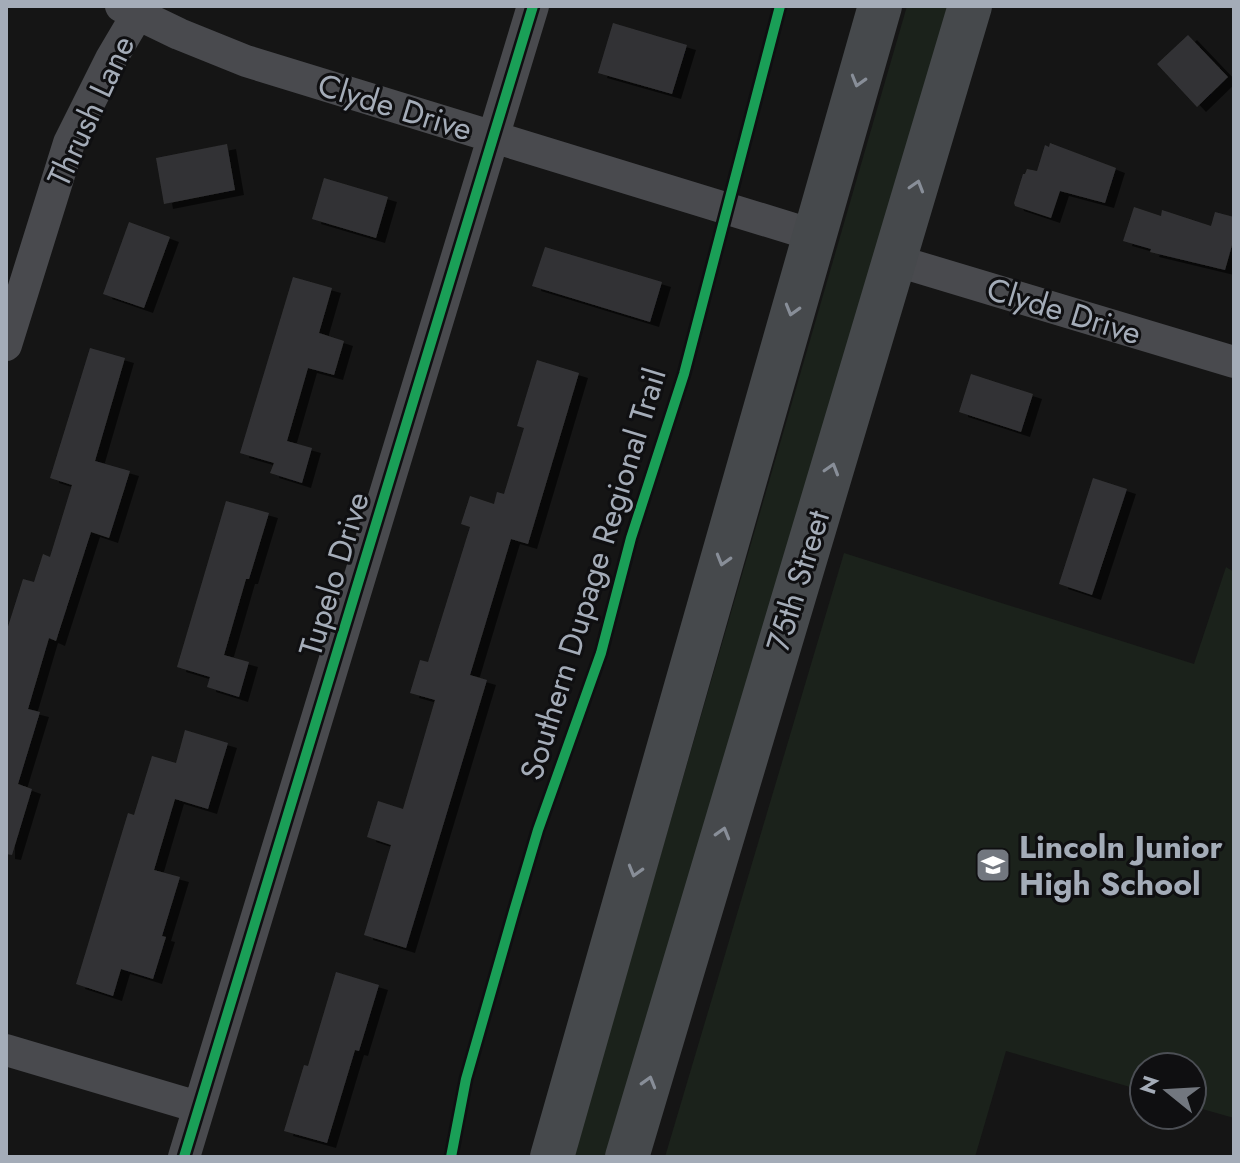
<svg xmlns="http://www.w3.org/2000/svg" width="1240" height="1163" font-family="Jost,sans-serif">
<defs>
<filter id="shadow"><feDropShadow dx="9" dy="5" stdDeviation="0" flood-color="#0009"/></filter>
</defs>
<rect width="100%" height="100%" fill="#151515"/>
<!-- green -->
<path fill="#1b221b" d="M907 6H948L609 1157H573Z
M844 553 1194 664 1226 567 1234 572V1118L1192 1106V1067H1144V1091L1006 1051 975 1157H665Z"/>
<!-- building -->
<path fill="#333335" filter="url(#shadow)" d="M613 23 687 45 672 94 598 73Z
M1188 35 1228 77 1197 107 1157 64Z
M1050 143 1116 168 1105 203 1060 191 1051 218 1015 206 1014 203 1023 174H1025L1027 169 1037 171 1045 145 1049 147Z
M227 144 235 190 164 204 156 158Z
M324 178 388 197 376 238 312 219Z
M1134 207 1161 216 1162 210 1211 226 1215 212 1234 217V238L1225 270 1150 252 1151 249 1123 241Z
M129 222 170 237 144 308 103 294Z
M545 247 662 282 650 322 532 286Z
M293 277 332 288 319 333 344 341 334 375 308 368 287 441 312 448 302 483 270 473 274 463 240 453Z
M90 348 125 358 95 461 130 471 109 538 91 532 56 641 49 638 28 709 40 712 18 784 32 789 12 855 6 854V633L23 579 34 582 43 554 50 557 72 485 50 478Z
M537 360 579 373 528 544 511 539 470 675 487 680 406 948 364 935 391 845 367 837 378 801 403 809 435 700 410 693 420 660 428 662 470 527 461 524 470 496 494 504 497 492 504 494 524 428 517 426Z
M971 374 1033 394 1021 432 959 412Z
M1093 478 1127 489 1092 595 1059 584Z
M226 501 269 513 249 579H246L224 655 249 662 239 697 207 687 210 677 177 667Z
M185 730 228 743 208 809 175 799 154 870 180 877 162 936 166 937 153 979 121 969 113 996 76 984 128 813 134 815 152 756 176 763Z
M336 972 379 985 359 1051 355 1050 327 1143 284 1131 304 1065 308 1066Z"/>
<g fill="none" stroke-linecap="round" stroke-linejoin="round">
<!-- street -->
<path stroke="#494a4e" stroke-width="32" d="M121 6 179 34 246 61 813 235
M894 260 1234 362
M6 345 69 143 111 59 137 15
M6 1050 198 1107
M184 1157 533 6"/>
<!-- secondary -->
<path stroke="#46494c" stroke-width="44" d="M552 1157 880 6
M627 1157 970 6"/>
<defs>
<path id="cycleway" d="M184 1157 533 6
M451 1157 466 1079 514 911 538 830 601 653 631 538 684 374 780 6"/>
</defs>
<!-- cycleway casing -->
<use href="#cycleway" stroke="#0f0f11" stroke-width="15"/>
<!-- cycleway -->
<use href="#cycleway" stroke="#1a9f57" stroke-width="10"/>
</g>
<!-- one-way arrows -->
<defs><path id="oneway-chevron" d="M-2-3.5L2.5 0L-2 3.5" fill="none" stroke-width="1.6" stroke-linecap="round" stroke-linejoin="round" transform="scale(2)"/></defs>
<g stroke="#888e98">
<use href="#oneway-chevron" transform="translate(858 81) rotate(106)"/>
<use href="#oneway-chevron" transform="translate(917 186) rotate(-73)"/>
<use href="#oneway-chevron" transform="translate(792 310) rotate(106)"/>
<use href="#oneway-chevron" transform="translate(832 469) rotate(-73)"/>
<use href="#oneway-chevron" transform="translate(723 560) rotate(106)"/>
<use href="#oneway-chevron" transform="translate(723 833) rotate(-74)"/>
<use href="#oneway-chevron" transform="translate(635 871) rotate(106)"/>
<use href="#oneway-chevron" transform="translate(649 1082) rotate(-74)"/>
</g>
<!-- icons -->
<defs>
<symbol id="school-square" viewBox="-11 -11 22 22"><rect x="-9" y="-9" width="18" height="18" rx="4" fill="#72777f" stroke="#0f0f11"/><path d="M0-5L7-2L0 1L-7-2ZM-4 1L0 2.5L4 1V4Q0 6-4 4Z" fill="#fff"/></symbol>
</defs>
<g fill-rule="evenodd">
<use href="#school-square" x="973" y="845" width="40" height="40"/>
</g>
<g text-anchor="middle" stroke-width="6" stroke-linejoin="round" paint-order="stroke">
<!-- street labels -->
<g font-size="32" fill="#a4acb8" stroke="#0f0f11">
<text transform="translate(395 107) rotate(17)" y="11">Clyde Drive</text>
<text transform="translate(91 111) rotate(-65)" y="11">Thrush Lane</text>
<text transform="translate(1064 311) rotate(17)" y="11">Clyde Drive</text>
<text transform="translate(334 574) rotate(-73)" y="11">Tupelo Drive</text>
<text transform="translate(593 574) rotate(-73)" y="11">Southern Dupage Regional Trail</text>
<text transform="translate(798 581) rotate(-73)" y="11">75th Street</text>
</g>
<!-- poi labels -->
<g font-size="32" font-weight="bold" fill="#a4acb8" stroke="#0f0f11" text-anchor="start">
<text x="1019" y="858">Lincoln Junior<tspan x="1019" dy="37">High School</tspan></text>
</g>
</g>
<!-- border -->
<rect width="1240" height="1163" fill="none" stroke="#a4acb8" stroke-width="16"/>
<!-- north arrow -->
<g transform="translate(1168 1091) rotate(288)"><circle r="38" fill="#0f0f11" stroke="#4b4e54" stroke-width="2"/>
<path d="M0-6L14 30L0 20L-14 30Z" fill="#72777f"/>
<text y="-12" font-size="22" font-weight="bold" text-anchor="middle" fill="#a4acb8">N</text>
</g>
</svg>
